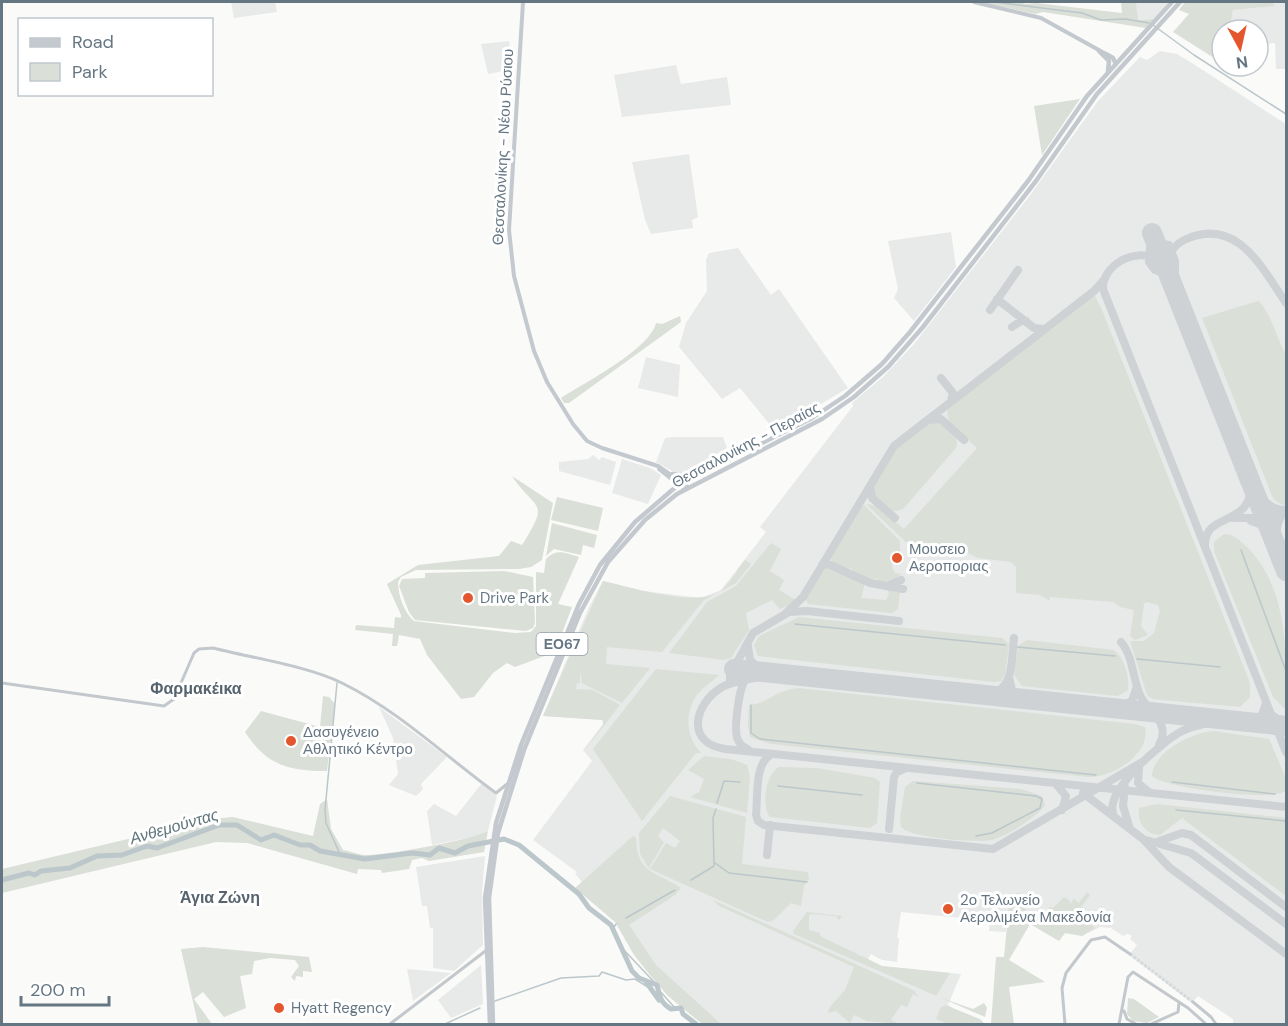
<svg xmlns="http://www.w3.org/2000/svg" width="1288" height="1026" font-family="'DM Sans',sans-serif">
<rect width="100%" height="100%" fill="#fafaf8"/>
<!-- built -->
<path fill="#e8e9e9" d="M231 2H275L277 12 234 18Z
M1136 2H1167V4L1154 19 1137 20Z
M1273 2H1286V69H1276L1275 43 1258 45V30H1230L1233 10 1273 6Z
M509 41 513 69 488 74 481 44Z
M1160 51 1177 54 1195 65 1286 124V1024H1233V1019L1198 996 1192 1003 1129 955 1137 945 1130 939 1132 936 1128 934 1123 936 1111 928 1100 927 1082 936 1007 918 1006 932 989 931 991 911H985L983 920 901 912 897 938H899L897 962 882 960 871 954 868 959 882 966 961 974 948 1005 979 1024H718L655 965 575 874 577 872 533 840 592 761 583 750 603 724 602 720 543 716 589 607 603 581 644 591 701 598 721 590 766 532 760 527 853 406 852 403 884 376 914 344 1031 194 1098 101 1140 57 1147 60Z
M676 65 681 84 727 77 731 105 622 117 614 75Z
M689 154 698 217 692 220 693 228 651 234 645 220 632 162Z
M951 232 956 267 914 321 894 298 898 289 888 241Z
M738 248 771 295 779 289 848 388 775 431 740 388 722 399 679 347 686 323 707 291 706 260 709 253Z
M646 357 680 365 678 397 638 388Z
M674 437H723L727 448 683 474 674 472 656 462 665 438Z
M593 455 599 460 602 457 616 462 610 485 559 471V462L588 459Z
M622 459 650 468 661 475 648 504 612 493Z
M379 707 447 757 421 784 423 789 416 796 389 785 398 774 393 738Z
M482 783 497 796 488 831 479 836 432 845 427 811 434 804 456 816Z
M485 856 482 892 483 945 454 971 433 968V928H430L427 906H422L416 867Z
M481 965 483 1004 451 1018 438 1000Z
M407 969 451 973 413 1001Z"/>
<!-- green -->
<path fill="#dadfd7" d="M981 2H1020L1026 4 1036 3 1122 13 1121 2H1136L1138 20 1154 19 1146 28 1043 12 1035 14Z
M1185 2H1273L1274 6 1233 10 1230 30H1222V63L1173 32 1189 14 1179 10Z
M1080 99 1042 155 1034 106Z
M1091 296H1095L1102 310 1250 683V697L1240 707 1152 699 1147 695 1130 641H1144L1154 633 1160 611 1158 605 1146 602 1144 604 1141 626 1148 635 1135 640 1130 636 1134 610 1120 607 1113 602 1050 597V601L1040 595 1016 593V567L1011 562 978 558 957 548 906 542 866 504 877 506 904 529 977 448C966 436 941 425 949 406Z
M1258 301C1271 312 1276 338 1286 354V506L1277 502 1272 496 1202 318Z
M680 316 681 322 569 403H564L561 398C586 382 650 349 656 323L662 324Z
M933 421C947 422 960 435 956 448L904 508C891 516 882 506 873 496 867 474 913 427 933 421Z
M512 476 553 503 542 560 531 567 519 569 416 570 401 577 398 582C398 595 404 613 414 621L515 633 531 632 536 626V572L544 573 546 559C557 548 565 553 579 557L558 604 572 607 555 652 515 667 507 663 493 673 474 697 461 699 427 655 420 639 399 635 397 646H392L393 634 355 630 356 625 394 628 395 617 401 618V615L387 584 418 565 499 556 511 541 522 545C551 499 536 512 512 476Z
M557 497 603 508 598 531 551 520Z
M864 505 900 541V554L893 553 892 567 895 573 901 574 889 584 877 582V578L872 581 855 575 851 568 846 571 836 566 830 558 858 510Z
M552 523 597 535 594 548 583 545 581 555 554 549 546 556Z
M1224 534C1234 534 1240 541 1247 547 1288 588 1287 652 1286 710L1273 697 1214 551V542Z
M771 543 781 549 770 571 784 580 779 590 796 600 794 603 780 609 772 600 746 613 749 630 731 658 724 660 669 653 707 602 736 586Z
M745 560 751 564 736 583 704 600 662 652 607 647 606 664 650 668 622 703 582 683 580 670V683H577L576 689 593 690 620 705 584 751 603 725V720L543 716 603 581C630 587 698 609 722 590 731 582 738 569 745 560Z
M825 565 865 583 861 598 886 600 889 594 887 588 900 591 898 609 892 613 808 604 805 598Z
M504 571 533 577 535 623 533 628 526 631 415 620 409 612 399 586 402 579 425 578V573Z
M799 617 1002 638 1009 644 1005 675 1001 681 993 682 758 656 754 645 759 636Z
M1027 640 1114 650C1124 658 1130 677 1128 690L1118 696 1022 686 1014 675 1018 646Z
M656 669 719 675C712 682 703 687 697 695 684 713 686 737 701 753H696L642 821 593 749Z
M798 688 1135 724 1145 727C1151 754 1113 777 1089 777L771 744 750 737 748 725 749 705C767 704 776 690 798 688Z
M323 696 329 697 335 704 327 771C289 771 267 766 245 732L261 711 320 727Z
M1213 731 1269 739 1285 776V791C1272 802 1165 788 1152 776 1153 752 1191 733 1213 731Z
M704 756 731 759 747 765 750 777 747 813 690 797 699 792 704 779 688 770Z
M779 767 817 768 875 778 880 782 877 823 870 828 770 817C761 806 766 773 779 767Z
M913 781 1021 789 1042 796 1045 805C1038 816 1005 838 991 840 976 843 910 838 901 827L900 818 905 787Z
M670 796 746 817 742 864 808 872 809 879 804 886 801 906 791 903 774 920 768 922 650 869 666 843 675 848 680 841 663 828 658 836 664 842 649 868 640 854 639 833Z
M327 799 331 829 343 850C349 851 357 854 364 855 383 856 472 840 488 831L484 852 429 861 422 858 412 860 409 869 382 873 381 870 358 869 357 874 247 843 216 842 2 893V869L212 819 233 817 313 836 320 804Z
M1157 804 1286 818V896L1182 818 1160 835C1145 834 1137 823 1139 808Z
M633 836 636 838C637 874 655 871 681 888L675 895 629 925 656 965 721 1024H702L668 996 649 974 634 955 615 922 575 888Z
M1087 892 1090 895 1076 914 1095 928 1082 936 1065 933 1059 941 1030 924 1009 960 1045 982 1009 987 1014 1024H991L996 957H1004L1010 895 1020 893 1027 913 1051 918 1049 907 1053 908 1064 897 1070 901V904L1074 899 1079 903Z
M713 900 915 991 918 997 913 994 907 1007 901 1005 891 1020 900 1024 867 1021 854 1015 850 1023 836 1011 828 1013 829 1008 845 990 854 967 719 906Z
M807 912 842 916 839 920 836 916 811 914 809 916V930L820 933V936L882 966 950 973 936 996 973 1009 984 1003 987 1008 985 1017 794 934 793 931Z
M203 947 309 957 312 972 303 971V977L296 976 295 981 291 977 299 966 295 960 270 958 254 961 252 974 240 976 246 1008 224 1017 203 992 194 999 212 1024H198L181 949Z
M1128 998 1134 999 1159 1017 1147 1023 1133 1021 1127 1014Z
M945 1005 980 1019 985 1024H948L936 1019 941 1007Z"/>
<g fill="none" stroke-linecap="round" stroke-linejoin="round">
<!-- stream -->
<path stroke="#bbc7cb" stroke-width="1.5" d="M995 2 1082 13 1101 20 1125 19 1149 23
M1153 25 1194 55 1286 114
M1241 550 1286 671
M795 624 1005 645
M1017 647 1115 656
M1137 659 1220 667
M337 683 325 810 326 823 340 854
M751 705V733L760 739 1096 775
M1172 782 1275 794
M917 783 1036 796 1042 799 1040 808 992 833 976 836
M778 786 862 795
M717 803 724 781 740 782
M1176 810 1286 821
M715 863 729 873 807 882
M691 880 714 866 713 818 716 809
M626 918 675 890
M613 929 616 924
M623 949 657 985
M658 989 675 1008
M495 1001 561 978 599 976 602 972 626 980 635 979 651 989
M445 1024 480 1008"/>
<!-- river -->
<path stroke="#bbc7cb" stroke-width="5" d="M2 880 29 873 35 875 41 871 70 868 97 856 122 855 147 846 157 848 219 825H237L261 840 274 835 300 845H310L320 851 365 859 412 853 430 855 439 848 455 853 468 846 504 839 519 845 579 894 589 908 611 925 632 971 639 978 657 985C660 996 660 1003 671 1009L681 1008 683 1014 696 1024
M646 982 659 1000"/>
<!-- taxiway -->
<path stroke="#ced2d4" stroke-width="8" d="M1167 271C1167 257 1172 246 1184 240 1237 215 1262 268 1286 303
M1167 274 1155 270 1149 262 1150 248 1158 243 1169 245 1175 261V289
M1170 277C1166 270 1162 263 1155 259 1134 247 1102 266 1103 289L1286 752
M997 299 1034 328 1043 329
M990 310 1018 270
M1012 327 1021 321H1026
M941 378 953 393 951 401
M928 420 941 419 964 440
M1252 483C1259 496 1269 511 1286 510
M870 486 872 498 895 518
M1233 518H1267L1286 511
M1251 521 1262 525 1273 537
M1205 546C1204 510 1253 529 1251 482
M1280 554C1275 540 1274 521 1286 511
M822 565 828 564 870 583 903 589
M888 586 901 580
M784 615 803 597 894 446 1094 291 1104 280
M1121 642C1139 663 1129 700 1157 712
M748 646 750 660 762 671
M785 674C770 675 735 680 722 687 694 704 685 743 725 749L1286 807
M1009 677 1012 690 1020 698
M744 682C739 691 733 731 738 740 740 745 745 748 749 750
M730 683V675L753 633 789 612 807 611 899 621
M988 695C1015 690 1011 660 1014 638
M1116 708 1132 701 1137 686
M1150 713C1163 720 1166 733 1159 745
M1272 715 1286 725
M1249 722 1262 715 1266 703
M1265 724 1278 732
M772 754C754 762 758 798 756 815L758 821 764 825 993 849 1144 761
M1139 769 1138 783 1149 792
M1055 783 1066 796 1062 810
M1125 787 1123 806 1130 829
M1083 793 1143 839 1169 867 1286 954
M1114 816C1101 793 1163 741 1182 731 1198 724 1214 721 1232 720
M889 829 894 777 897 772 906 768
M1146 840 1191 853 1286 924
M1154 843 1182 833 1191 835 1286 907
M767 855 770 825"/>
<!-- runway -->
<path stroke="#ced2d4" stroke-width="20" d="M1152 233 1286 571
M734 669 1286 726"/>
<!-- tertiary-tunnel -->
<path stroke="#d5d9db" stroke-width="3" stroke-dasharray="3 1.5" stroke-linecap="butt" d="M1130 954 1193 1002"/>
<!-- tertiary -->
<path stroke="#c3c8cc" stroke-width="3" d="M2 683 164 706 174 699 194 653 199 649 213 648C252 658 308 666 342 683 399 711 445 756 496 793L507 784
M1193 1002 1211 1017 1216 1024
M1124 1011 1127 1019 1136 1024
M390 1024 488 949
M1065 1024 1062 988 1066 973 1091 940 1105 937 1130 954
M1119 1024 1128 977 1133 972 1188 1008 1206 1024
M1151 1024 1178 1012 1179 1003"/>
<!-- secondary -->
<path stroke="#c3c9ce" stroke-width="4" d="M523 2 509 230 514 276 534 351 547 382 573 424 587 441 602 448 658 466 688 487
M974 2 1041 18 1106 54
M659 469 684 489"/>
<!-- primary -->
<path stroke="#c3c9ce" stroke-width="4.5" d="M1099 51 1109 61 1108 71
M1106 54 1113 58 1116 64
M672 474 693 476
M490 1024 485 898 496 823 521 745 579 604 600 565 635 522 678 485 812 418 845 396 882 364 910 332 1028 181 1087 96 1172 2
M493 1024 489 898 498 833 524 750 580 613 608 562 645 520 677 494 822 419 854 397 888 367 923 327 1036 181 1097 94 1180 2"/>
</g>
<!-- markers -->
<g fill="#e4572e" stroke="#fff" stroke-width="2">
<circle cx="897" cy="558" r="6"/>
<circle cx="468" cy="598" r="6"/>
<circle cx="291" cy="741" r="6"/>
<circle cx="948" cy="909" r="6"/>
<circle cx="279" cy="1008" r="6"/>
</g>
<g text-anchor="middle" stroke-width="6" stroke-linejoin="round" paint-order="stroke">
<!-- shield labels -->
<rect fill="#fff" stroke="#939fa8" stroke-width="1.5" x="536.5" y="633" width="51" height="22" rx="4.5"/>
<g font-size="14" font-weight="bold" fill="#657683">
<text x="562" y="649">ΕΟ67</text>
</g>
<!-- street labels -->
<g font-size="15" fill="#657683" stroke="#fff">
<text transform="translate(503 147) rotate(-87)" y="5">Θεσσαλονίκης - Νέου Ρύσιου</text>
<text transform="translate(746 445) rotate(-28)" y="5">Θεσσαλονίκης - Περαίας</text>
</g>
<!-- poi labels -->
<g font-size="15" fill="#657683" stroke="#fff" text-anchor="start">
<text x="909" y="554">Μουσειο<tspan x="909" dy="17">Αεροποριας</tspan></text>
<text x="480" y="603">Drive Park</text>
<text x="303" y="737">Δασυγένειο<tspan x="303" dy="17">Αθλητικό Κέντρο</tspan></text>
<text x="960" y="905">2ο Τελωνείο<tspan x="960" dy="17">Αερολιμένα Μακεδονία</tspan></text>
<text x="291" y="1013">Hyatt Regency</text>
</g>
<!-- neighbourhood labels -->
<g font-size="16" font-weight="bold" fill="#57646e" stroke="#fff">
<text x="196" y="694">Φαρμακέικα</text>
<text x="220" y="903">Άγια Ζώνη</text>
</g>
<!-- water labels -->
<g font-size="16" font-style="italic" fill="#60757c" stroke="#fff">
<text transform="translate(174 826) rotate(-16)" y="6">Ανθεμούντας</text>
</g>
</g>
<!-- border -->
<rect width="1288" height="1026" fill="none" stroke="#657683" stroke-width="6"/>
<!-- legend -->
<rect x="18" y="18" width="195" height="78" fill="#ffffff" stroke="#c1c8cd" stroke-width="1.5"/>
<rect x="30" y="38" width="30" height="9" fill="#c3c9ce" stroke="#c1c8cd" stroke-width="1.5"/>
<text x="72" y="48" font-size="18" fill="#657683">Road</text>
<rect x="30" y="63" width="30" height="18" fill="#dadfd7" stroke="#c1c8cd" stroke-width="1.5"/>
<text x="72" y="78" font-size="18" fill="#657683">Park</text>
<!-- north arrow -->
<g transform="translate(1240 48) rotate(172)"><circle r="28" fill="#ffffff" stroke="#c1c8cd" stroke-width="1.5"/>
<path d="M0-4.5L10 22L0 15L-10 22Z" fill="#e4572e"/>
<text y="-9" font-size="16" font-weight="bold" text-anchor="middle" fill="#657683">N</text>
</g>
<!-- scale -->
<path d="M21 996v9h88v-9" fill="none" stroke="#657683" stroke-width="3"/>
<text x="30" y="996" font-size="18" fill="#657683" stroke="#ffffff" stroke-width="4.5" paint-order="stroke">200 m</text>
</svg>
